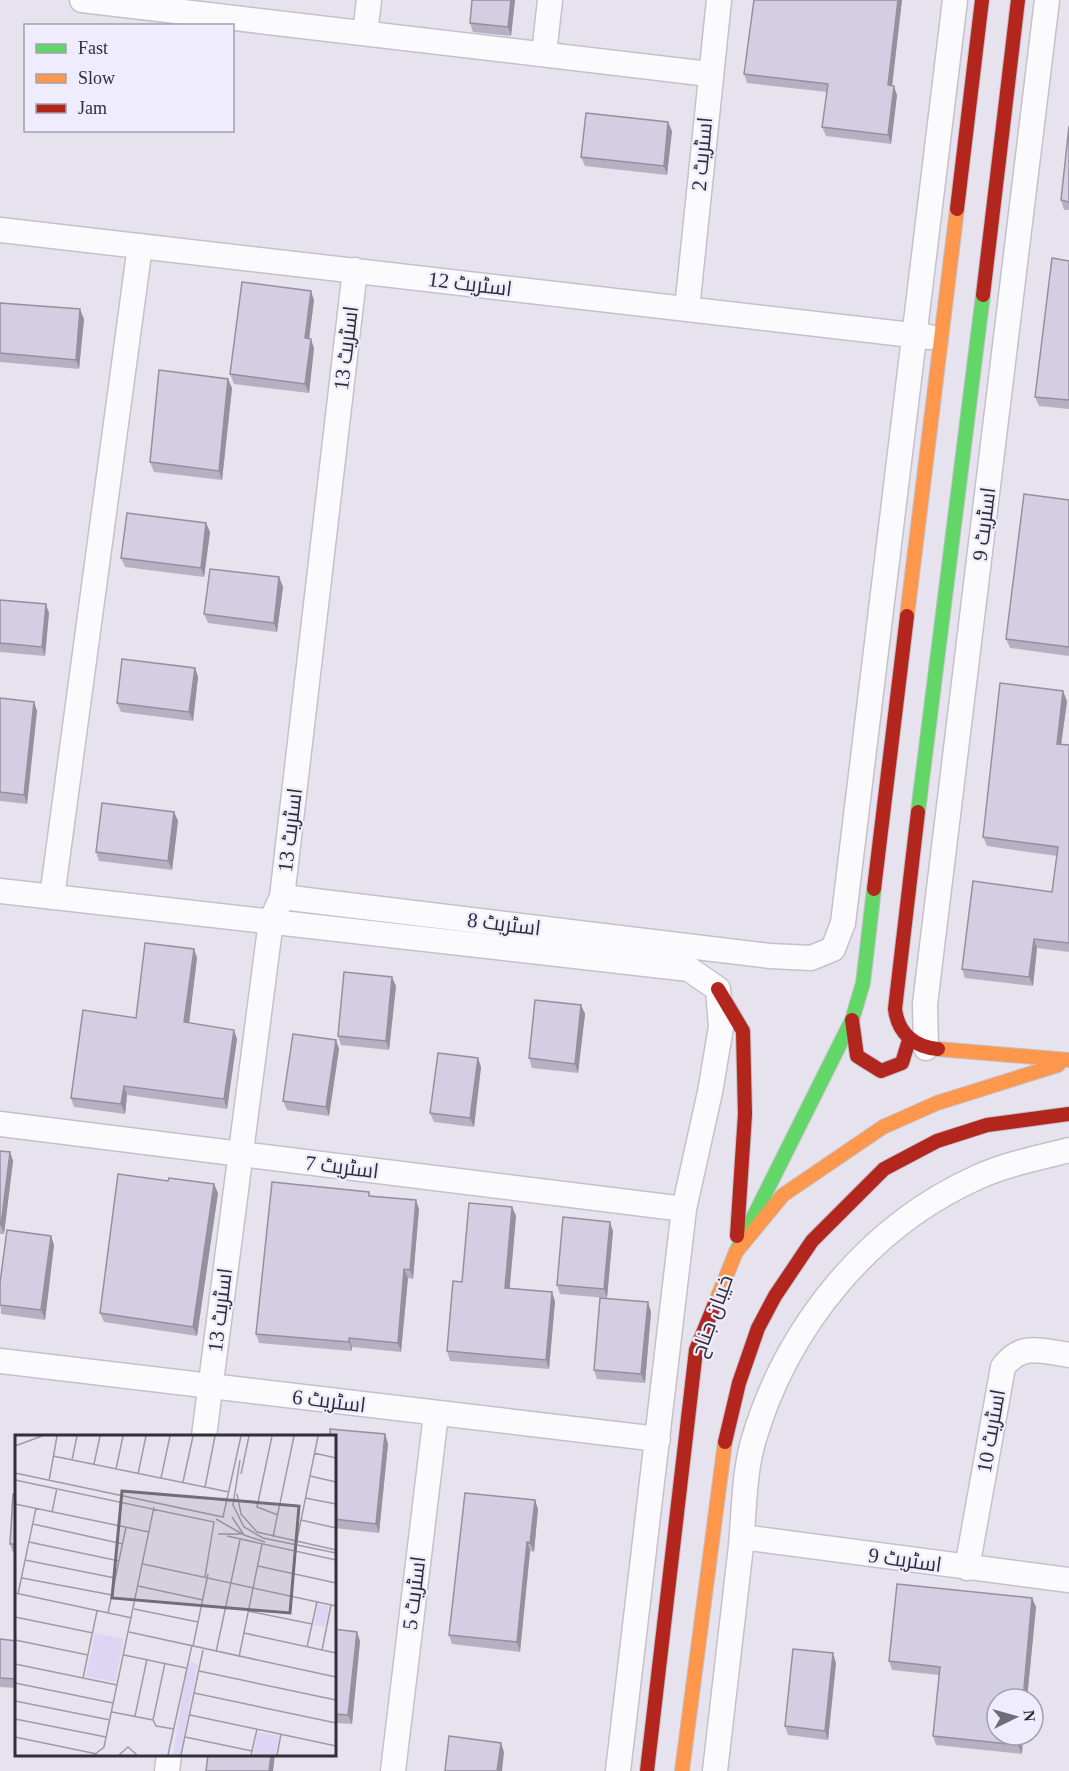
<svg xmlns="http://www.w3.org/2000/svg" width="1069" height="1771" font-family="'Times New Roman',Cairo,serif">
<rect width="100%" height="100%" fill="#e6e3ef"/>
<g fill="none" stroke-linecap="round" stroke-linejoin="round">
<defs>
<path id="street" d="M82 0 709 74
M365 33 369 0
M544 54 550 0
M0 230 929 337
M687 309 719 0
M0 891 689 969 718 989 721 1027 710 1092 684 1209 618 1771
M52 897 140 246
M282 897 770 956 811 958 833 949 843 923 955 0
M926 1048 925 1004 1047 0
M0 1124 684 1209
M0 1361 658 1439
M204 1436 271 921 282 897 355 270
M742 1537 1069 1580
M967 1568 1003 1367C1022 1342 1041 1351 1069 1355
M167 1771 169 1754
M393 1771 436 1414
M715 1771C723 1696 732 1621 741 1546 744 1512 744 1474 753 1442 786 1328 868 1226 978 1177 1007 1164 1038 1158 1069 1150"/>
<path id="fast" d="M918 812 983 295
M736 1252 852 1020 863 983 874 889"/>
<path id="slow" d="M907 616 957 209
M938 1049 1069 1060
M714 1306 736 1252 783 1195 883 1127 937 1103 1058 1065
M682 1771 725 1442"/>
<path id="jam" d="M957 209 982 0
M983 295 1018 0
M918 812 895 1009C898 1033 914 1047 938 1049
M874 889 907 616
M718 989 743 1031 745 1114 737 1236
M852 1020 857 1056 881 1071 902 1063 909 1040
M725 1442 739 1383 758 1328 775 1296 812 1241 884 1169 937 1141 987 1125 1069 1114
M647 1771 696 1350 714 1306"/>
</defs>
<!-- street casing -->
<use href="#street" stroke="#c4c1cb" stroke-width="27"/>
<!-- fast casing -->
<use href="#fast" stroke="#c4c1cb" stroke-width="16"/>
<!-- slow casing -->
<use href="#slow" stroke="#c4c1cb" stroke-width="16"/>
<!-- jam casing -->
<use href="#jam" stroke="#c4c1cb" stroke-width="16"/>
<!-- street -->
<use href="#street" stroke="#fbfbfd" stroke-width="24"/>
<!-- fast -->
<use href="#fast" stroke="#63d668" stroke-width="14"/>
<!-- slow -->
<use href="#slow" stroke="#ff974d" stroke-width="14"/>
<!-- jam -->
<use href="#jam" stroke="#b3261e" stroke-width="14"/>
</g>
<!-- wall -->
<path fill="#b5b1c2" d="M472 0H515L511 36 473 32 470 23Z
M754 0H902L892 86 897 95 891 144 826 136 822 127 827 92 747 83 744 74Z
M1069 126V210H1064L1061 200Z
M672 131 667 175 585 166 581 157Z
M1069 261V409L1039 406 1035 397Z
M314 300 309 339 314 348 309 393 234 384 230 374Z
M0 303 84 319 79 369 0 362Z
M232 388 222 480 154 472 150 462Z
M1069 500V656L1010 648 1006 639Z
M206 523 210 532 204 577 125 567 121 558Z
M279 577 283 587 277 632 208 623 204 614Z
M0 600 49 613 45 656 0 652Z
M195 668 198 677 193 721 121 712 117 703Z
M0 698 34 702 37 711 27 804 0 801Z
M1067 701 1061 744 1069 745V952L1037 948 1033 986 965 978 962 969 1052 892 1057 856 987 846 983 837Z
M174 812 178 821 172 870 99 861 96 852Z
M194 949 197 958 189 1023 237 1039 227 1109 127 1095 125 1114 74 1107 71 1098 136 1018Z
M396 986 389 1050 341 1045 338 1036Z
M581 1005 585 1014 578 1073 532 1068 529 1058Z
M336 1040 339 1049 329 1116 287 1110 283 1101Z
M478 1058 481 1067 474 1127 434 1122 430 1113Z
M0 1151 10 1152 13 1161 4 1234H0Z
M369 1192 370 1196 419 1209 413 1279 408 1278 401 1352 352 1347V1351L259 1343 256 1334Z
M218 1193 197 1336 104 1322 100 1313Z
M512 1207 516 1216 509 1289 555 1301 549 1369 450 1361 447 1351 462 1282Z
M613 1231 607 1298 560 1294 557 1285Z
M51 1236 54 1245 45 1320 1 1314 0 1283Z
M651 1312 645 1383 597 1379 594 1370Z
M385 1434 388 1444 379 1533 334 1528V1437Z
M16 1494V1553H13L10 1544Z
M538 1509 534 1552 530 1551 520 1652 452 1644 449 1635Z
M1032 1598 1036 1607 1027 1699H997L1023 1735 1022 1754 936 1745 933 1736 939 1675 892 1670 889 1661Z
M334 1629 360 1641 352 1724 334 1723Z
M0 1639 16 1641V1688L0 1687Z
M836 1663 828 1740 788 1735 785 1726Z"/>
<!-- shaded-wall -->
<path fill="#94909e" d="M511 0H515L511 36 508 27Z
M898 0H902L891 94 888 85Z
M894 86 897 95 891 144 888 135Z
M668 122 672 131 667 175 664 166Z
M311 291 314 300 308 347 305 338Z
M80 309 84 319 79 369 76 360Z
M311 339 314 348 309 393 305 384Z
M228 379 232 388 222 480 219 471Z
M206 523 210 532 204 577 201 568Z
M279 577 283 587 277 632 274 623Z
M46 604 49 613 45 656 42 647Z
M195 668 198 677 193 721 189 712Z
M1063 691 1067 701 1060 753 1057 744Z
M34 702 37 711 27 804 24 795Z
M174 812 178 821 172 870 168 861Z
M1034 939 1037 948 1033 986 1029 977Z
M194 949 197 958 188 1032 184 1022Z
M392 977 396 986 389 1050 386 1041Z
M581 1005 585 1014 578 1073 575 1064Z
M234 1030 237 1039 227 1109 224 1099Z
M336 1040 339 1049 329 1116 326 1107Z
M478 1058 481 1067 474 1127 470 1118Z
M124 1086 127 1095 125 1114 121 1104Z
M10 1152 13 1161 4 1234 1 1225Z
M214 1184 218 1193 197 1336 193 1327Z
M416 1200 419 1209 413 1279 410 1270Z
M512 1207 516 1216 509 1297 505 1288Z
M610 1222 613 1231 607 1298 604 1289Z
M51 1236 54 1245 45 1320 41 1310Z
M404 1269 408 1278 401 1352 398 1343Z
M552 1292 555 1301 549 1369 546 1360Z
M648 1302 651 1312 645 1383 641 1374Z
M349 1338 352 1347V1351L349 1342Z
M385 1434 388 1444 379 1533 376 1524Z
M535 1500 538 1509 534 1552 530 1543Z
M527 1542 530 1551 520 1652 517 1642Z
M1032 1598 1036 1607 1027 1699H1023Z
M357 1632 360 1641 352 1724 348 1715Z
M833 1653 836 1663 828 1740 825 1731Z
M1019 1735H1023L1022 1754 1018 1745Z
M501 1743 504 1752 502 1771H497Z
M271 1755H275L273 1771H269Z"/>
<!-- building -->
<path fill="#d3cee2" stroke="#94909e" stroke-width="1.5" d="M472 0H511L508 27 470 23Z
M754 0H898L888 85 894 86 888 135 822 127 828 84 744 74Z
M586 113 668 122 664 166 581 157Z
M1069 126V202L1061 200Z
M1052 258 1069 261V400L1035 397Z
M242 282 311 291 305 338 311 339 305 384 230 374Z
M0 303 80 309 76 360 0 353Z
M159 370 228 379 219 471 150 462Z
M1024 494 1069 500V647L1006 639Z
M127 513 206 523 201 568 121 558Z
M210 569 279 577 274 623 204 614Z
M0 600 46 604 42 647 0 643Z
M122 659 195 668 189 712 117 703Z
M1000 683 1063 691 1057 744 1069 745V943L1034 939 1029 977 962 969 973 881 1052 892 1058 847 983 837Z
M0 698 34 702 24 795 0 792Z
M102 803 174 812 168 861 96 852Z
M145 943 194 949 184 1022 234 1030 224 1099 124 1086 121 1104 71 1098 83 1010 136 1018Z
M344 972 392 977 386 1041 338 1036Z
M535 1000 581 1005 575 1064 529 1058Z
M293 1034 336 1040 326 1107 283 1101Z
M438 1053 478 1058 470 1118 430 1113Z
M0 1151 10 1152 1 1225H0Z
M118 1174 168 1181 169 1178 214 1184 193 1327 100 1313Z
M272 1182 369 1192V1196L416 1200 410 1270 404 1269 398 1343 349 1338V1342L256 1334Z
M469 1203 512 1207 505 1288 552 1292 546 1360 447 1351 453 1281 462 1282Z
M563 1217 610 1222 604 1289 557 1285Z
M7 1230 51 1236 41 1310 0 1305V1283Z
M600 1298 648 1302 641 1374 594 1370Z
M330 1429 385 1434 376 1524 334 1519V1437H330Z
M465 1493 535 1500 530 1543 527 1542 517 1642 449 1635Z
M13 1494H16V1544H10Z
M897 1584 1032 1598 1023 1699H997V1735H1019L1018 1745 933 1736 940 1667 889 1661Z
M334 1629 357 1632 348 1715 334 1714Z
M0 1639 16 1641V1679L0 1678Z
M793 1649 833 1653 825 1731 785 1726Z
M449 1736 501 1743 497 1771H445Z
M208 1755H271L269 1771H206Z"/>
<g text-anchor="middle" stroke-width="4.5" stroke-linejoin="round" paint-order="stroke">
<!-- street labels -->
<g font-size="21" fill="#302e37" stroke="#efecfe">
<text transform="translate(702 154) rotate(-85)" y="7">اسٹریٹ 2</text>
<text transform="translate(470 284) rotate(7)" y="7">اسٹریٹ 12</text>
<text transform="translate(346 348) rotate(-83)" y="7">اسٹریٹ 13</text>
<text transform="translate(984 524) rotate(-83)" y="7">اسٹریٹ 9</text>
<text transform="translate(290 830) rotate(-83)" y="7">اسٹریٹ 13</text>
<text transform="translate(504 924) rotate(7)" y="7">اسٹریٹ 8</text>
<text transform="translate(342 1167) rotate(7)" y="7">اسٹریٹ 7</text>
<text transform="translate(220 1310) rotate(-83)" y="7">اسٹریٹ 13</text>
<text transform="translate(712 1316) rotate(-70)" y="7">خیبان جناح</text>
<text transform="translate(329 1401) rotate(7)" y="7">اسٹریٹ 6</text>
<text transform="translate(991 1431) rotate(-80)" y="7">اسٹریٹ 10</text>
<text transform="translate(905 1560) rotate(8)" y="7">اسٹریٹ 9</text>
<text transform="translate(414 1593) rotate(-83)" y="7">اسٹریٹ 5</text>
</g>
</g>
<!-- overview -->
<g transform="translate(15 1435)">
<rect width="321" height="321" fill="#e6e3ef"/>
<path d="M303 169 314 171 310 192 299 190ZM80 198 109 204 100 247 71 241ZM173 227 183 229 165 320H158ZM243 297 264 301 260 320H238Z" fill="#dcd5f3"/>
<path fill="none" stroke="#9d9ba5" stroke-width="1.5" d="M257 1 242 72 263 80M0 11 27 1M299 18 321 23M38 21 214 57M57 25 62 1M225 25 218 70 229 92 248 103 321 118M79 29 85 1M101 34 108 1M0 38 208 82 226 1M123 39 131 1M226 39 234 1M295 41 321 47M146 43 155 1M0 45 199 87 190 142M34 46 42 1M168 47 178 1M190 52 200 1M222 59 226 79 242 97 321 115M290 63 321 69M0 69 134 97M37 77 42 53M217 82 229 100 250 107M201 84 229 100M286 85 321 93M18 89 108 109M203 99H226M212 101 321 125M258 102 279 1M14 107 104 126M281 110 303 1M10 125 100 143M128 129 321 171M243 131 321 148M7 143 97 160M123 151 188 165M0 158 117 183M3 159 21 73M119 174 183 187M233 176 297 189M93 178 111 92M0 182 78 198M114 197 321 242M229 198 321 218M0 205 73 220M178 211 193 139M292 212 302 167M307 215 316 170M201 217 225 105M109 220 171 233M224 222 247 109M0 229 102 250M184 236 321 265M68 243 82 176M0 248 98 268M179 258 321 288M0 266 95 285M97 277 138 285 141 291 159 294M175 280 321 311M120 281 132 224M0 284 91 302M138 285 150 228M0 302 82 319M170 302 237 316M79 320 89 312 139 72M104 320 113 312 122 320M153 320 177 210M166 320 188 215M236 320 242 294M262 320 266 299"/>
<path fill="#706d77" fill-opacity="0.15" stroke="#706d77" stroke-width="3" d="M107 56 284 71 275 178 97 163Z"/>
<rect width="321" height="321" fill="none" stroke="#302e37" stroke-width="3"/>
</g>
<!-- legend -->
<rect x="24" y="24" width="210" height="108" fill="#efecfe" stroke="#a3a0ae" stroke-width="1.5"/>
<rect x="36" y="44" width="30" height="9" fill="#63d668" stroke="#a3a0ae" stroke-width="1.5"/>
<text x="78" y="54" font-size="18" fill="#302e37">Fast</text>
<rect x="36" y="74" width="30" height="9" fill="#ff974d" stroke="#a3a0ae" stroke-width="1.5"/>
<text x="78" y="84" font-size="18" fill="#302e37">Slow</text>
<rect x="36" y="104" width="30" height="9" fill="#b3261e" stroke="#a3a0ae" stroke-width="1.5"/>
<text x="78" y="114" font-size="18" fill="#302e37">Jam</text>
<!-- north arrow -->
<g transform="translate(1015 1717) rotate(85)"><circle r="28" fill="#efecfe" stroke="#a3a0ae" stroke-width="1.5"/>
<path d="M0-4.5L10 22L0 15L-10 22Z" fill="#706d77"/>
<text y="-9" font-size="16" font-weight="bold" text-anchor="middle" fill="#302e37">N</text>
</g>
</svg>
